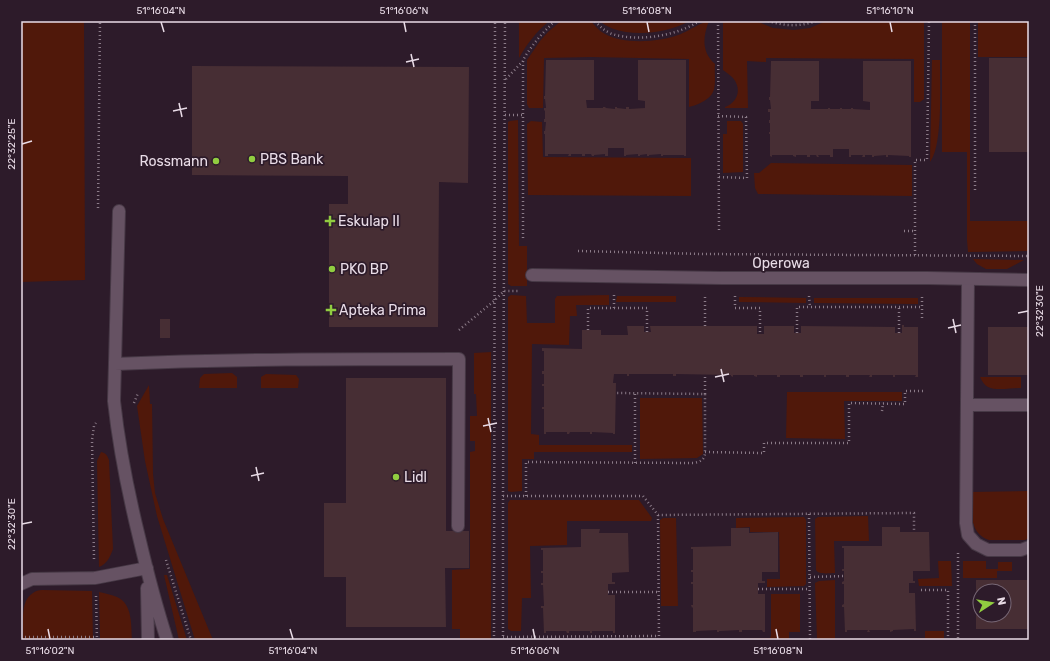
<svg xmlns="http://www.w3.org/2000/svg" width="1050" height="661" font-family="Rubik,sans-serif">
<rect width="100%" height="100%" fill="#2d1b2a"/>
<!-- green -->
<path fill="#50180a" d="M21 21H84L85 280 21 282Z
M519 21H549C536 32 527 44 519 58Z
M561 21H591C595 26 599 31 605 34 624 45 661 42 681 34 688 31 704 21 709 21 703 36 701 52 715 64 714 72 716 81 714 89 712 99 698 105 689 107V59L591 57 544 58 543 108H529L527 104V60L540 41 548 32Z
M600 21H690C670 31 648 35 626 32 616 30 608 28 600 21Z
M723 21H756L773 28 794 30 810 28 826 21H924V99L920 102H914V59L766 58V62L747 61 748 108H725V107C738 102 742 89 733 78 730 75 726 72 723 70Z
M942 21H970V221H1029V251L968 252 967 240V152H942Z
M978 21H1029V57H978Z
M932 60H940C940 82 943 146 930 162Z
M518 120 519 246H527V286H511L508 284V122L510 121Z
M531 121 542 122 543 157 691 158V196L528 195 527 124Z
M727 121H741L743 124V172L723 173V134H727Z
M771 163 912 165V196L758 194 755 188 754 173H759Z
M973 259 1024 260 1007 269H986L977 264Z
M511 295 526 296 527 323H555V299L557 296 609 295V305H576L577 316H570L569 345 532 344 531 434 539 435V445H632V452H534V459H522V491L511 492 508 491V297Z
M617 296H676V302H616Z
M739 297 806 298V303L739 302Z
M814 298H918V304L814 303Z
M491 352V640H460V629H452V570L470 569V452L475 451V441H470V416H477L476 394H474V353Z
M232 373 237 377V388H199L200 378 204 374Z
M266 374 296 375 299 379 298 388H261V377Z
M980 377H1021V388C1012 388 996 391 988 387 984 385 982 381 980 377Z
M149 385 150 404H152L153 474 155 493 163 519 213 640H195L157 516 145 461 137 406Z
M787 392H902V401H844L845 439 786 438Z
M640 398H702L703 454 697 458 640 459Z
M101 452C106 453 107 455 109 460L113 549C110 557 107 564 99 567L97 461Z
M1029 491V538L1025 540H989C968 533 972 510 971 492Z
M510 500H639L652 518 651 521H567V545L530 546 531 598H522L521 631H511L508 629V503Z
M868 516 869 541H834L835 573C829 573 819 575 816 570L815 519 818 517Z
M804 517 806 520V584L804 586 767 587V579H780L779 532H750V527L736 528V518Z
M663 518H676L678 606H661L660 520Z
M938 561H951L952 586H919L918 579 939 578Z
M963 561H986V569H998V562H1012V571H997V578H963Z
M164 575H167L187 640H179Z
M835 580V639H817L815 583 819 581Z
M42 590 92 591 93 640H23C24 626 19 601 33 593 35 591 39 590 42 590Z
M99 592C105 593 112 595 117 597 133 604 131 626 132 640H100Z
M771 594H800V632H789V640H739V639L770 638 771 636Z
M925 631H944V640H890V639L925 638Z"/>
<!-- building -->
<path fill="#472e34" fill-rule="evenodd" d="M989 58H1029V152H989Z
M546 60H594V100H586L587 108H603V107H605L606 108 615 109V107H617V108L626 109V107H629V109L645 108V101L638 100V60H686V156H684V155H663V156H661V154L649 155V156H647V154L640 155V156H638V154L626 155V156H624V148H608V156H605V154L594 155V156H592L591 154H585V156H582V154H571V156H568L569 154H548V156H545V134H544V131H545L546 122H544V119H545V111L544 110V108H546L545 99H544V96H545Z
M771 61H819V101H811V109H828V108H830V109H840V108H842V109H851V108H853V109L870 110V102L863 101V61H911V157H909V156L888 155V157H886V155L874 156V157H872V155H865V157H862L863 155H851V157H849V149H833V157H830V155H818L819 157H817L816 155H810V157H807V155H796V157L793 156V155H772V157L770 156V134H769V132H770V123H769V120H770V112H768V109H771L770 100H769V97H770Z
M192 66 469 67 468 183 439 182 438 327H329V204H348V176L192 175Z
M160 319H170V338H160Z
M902 325H904V327H918V377H915L916 375H895V377H893V375H872V377H869L870 375H849V377H846V375H826V377H824V375H803V377H800V375H780V377H777V375H757V377L754 376V375H733V377L731 376V375L676 374V376H673V374H629V376H627V374H614L613 383H616L615 434H613V433L592 432V434H590V432H570L569 434H567V432H546V434H544V409H542V407H544V386H542V384H544V374H542V371H544V351H542V348L582 349V330H601V335H628L627 326H644V332H651L650 326H757V334H764V326H794V333H801V326L895 327V333H902Z
M988 327H1029V375H988Z
M346 378H446V531H469V568H445L446 627H346V577H324V503H346Z
M882 527H900V532H929L930 571H913V581H915V583H909V593H915L916 631H914V629L893 630V631L890 632V630H869L870 632H867L868 630H847V632H845L844 607H842V605L844 604V584H842V582L844 581V571H842V569H844V548H842V546H882Z
M731 528H749V533L778 532V572H762V581H765V583H758V594H765V632H763L762 630H742V632H739V630L719 631V632H717V630L696 631V632H693V607L692 608 691 605H693V584H691V582H693V572H691V570H693V549H691V547L731 546Z
M581 529H600L599 533H628L629 572 612 573V582H615V584H608V595H615V633H613V631H592V633H590V631H569V633H567L566 631H546V633H544L543 608H541V606H544L543 585H541V583H543V573H541V571H543V550H541V548L581 547Z
M976 580H1029V629H976ZM980 591H1004V615H980Z"/>
<g fill="none" stroke-linecap="round" stroke-linejoin="round">
<defs>
<path id="lane" d="M119 211 114 401C119 447 128 492 139 537 147 571 156 606 167 640
M968 279 966 523 968 535 976 544 988 550H1021L1029 547
M115 364C229 359 344 359 459 359L458 526
M967 405H1029
M21 584 32 579 95 578 147 568
M147 588 148 640"/>
<path id="street" d="M532 275 721 278H928L1029 280"/>
</defs>
<!-- lane casing -->
<use href="#lane" stroke="#473946" stroke-width="14"/>
<!-- street casing -->
<use href="#street" stroke="#473946" stroke-width="14"/>
<!-- path -->
<path stroke="#8c7c89" stroke-width="2.5" stroke-dasharray="1 3" stroke-linecap="butt" d="M595 21C600 27 605 31 612 34 638 42 677 36 699 21
M718 21 719 230
M768 21C784 26 800 27 816 21
M975 21V191
M506 79 523 61
M505 115H523
M718 116 746 117 747 178 719 177
M98 208 100 21
M904 231H915
M523 238V60C532 45 542 33 555 21
M578 251 703 254 1029 256
M915 255V160H927L929 21
M614 295V308
M735 296V308H760V334
M809 296 810 307
M922 297V321
M705 326V297
M459 330 494 301 504 291H520
M588 330V308H647V332
M797 333V307H922
M899 333V307
M635 394V463
M705 394V374
M134 403 138 393
M882 411 883 403
M705 452 764 453V443H849V403L905 404V391H923
M503 496H643L658 515 914 513V532
M526 496V462L693 463C700 462 705 460 705 452V394L616 393
M809 514 810 640
M658 515 659 640
M958 553V640H959
M94 559 92 440 94 426 96 423
M166 560 191 640
M810 577 844 576
M758 589H810
M921 590H948V640
M608 592H658
M96 596 97 640
M21 637H96
M503 637 659 636
M494 640 495 21
M503 640V496L505 21"/>
<!-- lane -->
<use href="#lane" stroke="#665263" stroke-width="12"/>
<!-- street -->
<use href="#street" stroke="#665263" stroke-width="12"/>
</g>
<!-- ticks -->
<path fill="none" stroke="#e9dce7" stroke-width="1.5" d="M161 22 164 32M404 22 406 32M647 22 649 32M890 22 892 32M411 54 414 67M406 62 419 59M179 103 182 117M173 111 187 108M22 144 32 141M1018 313 1028 311M953 319 956 333M948 328 961 325M721 369 724 382M715 377 729 374M488 418 491 432M483 426 497 423M256 467 259 481M251 476 264 473M22 524 32 522M48 629 50 639M290 629 293 639M533 629 535 639M776 629 778 639"/>
<!-- markers -->
<g fill="#91cd40" stroke="#2d1b2a" stroke-width="1.5">
<circle cx="252" cy="159" r="4"/>
<circle cx="216" cy="161" r="4"/>
<path d="M328 215h4v4h4v4h-4v4h-4v-4h-4v-4h4z"/>
<circle cx="332" cy="269" r="4"/>
<path d="M329 304h4v4h4v4h-4v4h-4v-4h-4v-4h4z"/>
<circle cx="396" cy="477" r="4"/>
</g>
<g text-anchor="middle" stroke-width="3.5" stroke-linejoin="round" paint-order="stroke">
<!-- poi labels -->
<g font-size="14" fill="#e9dce7" stroke="#2d1b2a" text-anchor="start">
<text x="260" y="164">PBS Bank</text>
<text x="208" y="166" text-anchor="end">Rossmann</text>
<text x="338" y="226">Eskulap II</text>
<text x="340" y="274">PKO BP</text>
<text x="339" y="315">Apteka Prima</text>
<text x="404" y="482">Lidl</text>
</g>
<!-- street labels -->
<g font-size="14" fill="#e9dce7" stroke="#2d1b2a">
<text x="781" y="268">Operowa</text>
</g>
</g>
<!-- border -->
<rect width="1050" height="661" fill="none" stroke="#2d1b2a" stroke-width="44"/>
<!-- north arrow -->
<g transform="translate(992 603) rotate(78)"><circle r="19" fill="#2d1b2a" stroke="#786876"/>
<path d="M0-3L7 15L0 10L-7 15Z" fill="#91cd40"/>
<text y="-6" font-size="11" font-weight="bold" text-anchor="middle" fill="#e9dce7">N</text>
</g>
<rect x="22" y="22" width="1006" height="617" fill="none" stroke="#e9dce7" stroke-width="1.5"/>
<g font-size="10" text-anchor="middle" fill="#e9dce7">
<text x="161" y="14">51°16'04"N</text>
<text x="404" y="14">51°16'06"N</text>
<text x="647" y="14">51°16'08"N</text>
<text x="890" y="14">51°16'10"N</text>
<text transform="translate(11 144) rotate(-90)" y="4">22°32'25"E</text>
<text transform="translate(1039 311) rotate(-90)" y="4">22°32'30"E</text>
<text transform="translate(11 524) rotate(-90)" y="4">22°32'30"E</text>
<text x="50" y="654">51°16'02"N</text>
<text x="293" y="654">51°16'04"N</text>
<text x="535" y="654">51°16'06"N</text>
<text x="778" y="654">51°16'08"N</text>
</g>
</svg>
